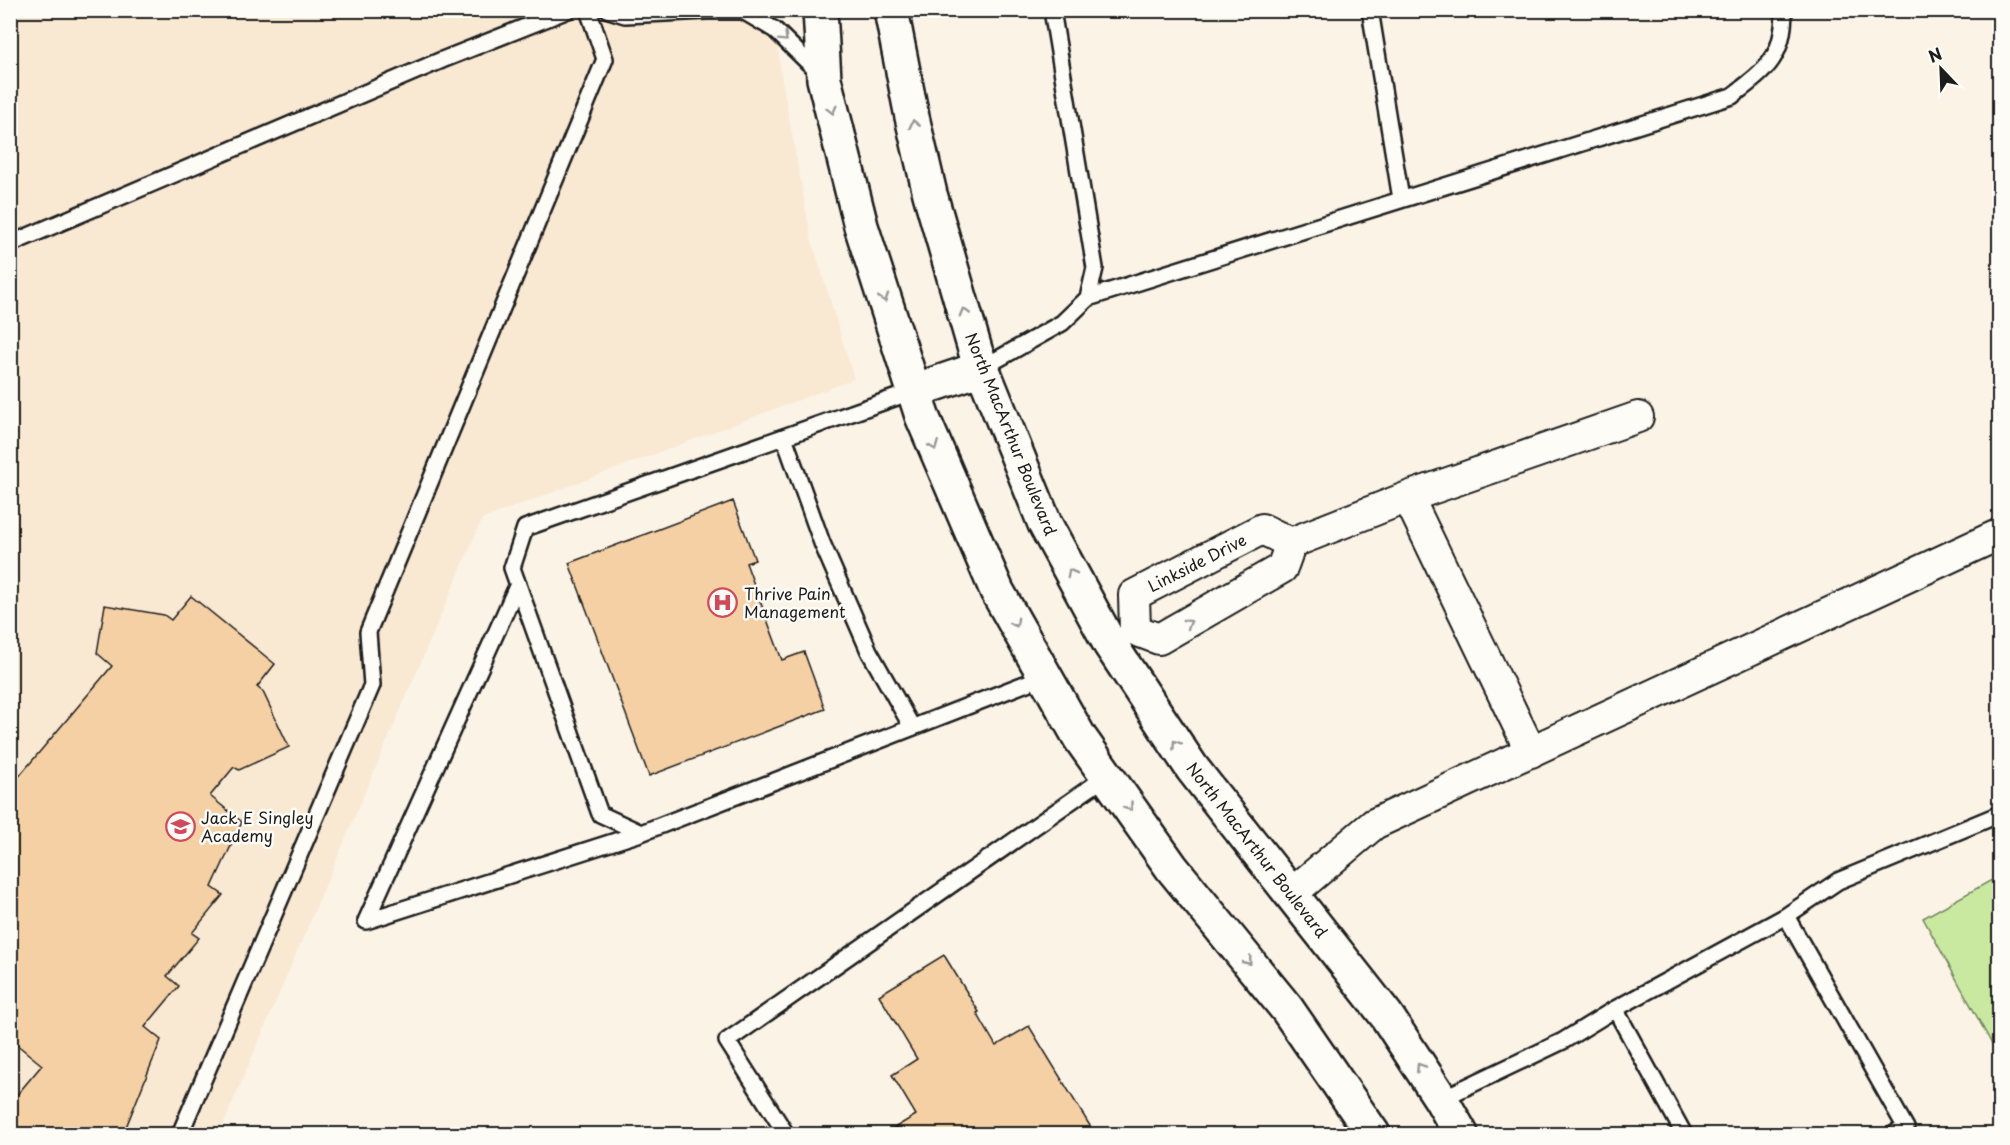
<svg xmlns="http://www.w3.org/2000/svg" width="2010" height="1145" font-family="'Playpen Sans',sans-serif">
<rect width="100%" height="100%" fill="#fbf3e6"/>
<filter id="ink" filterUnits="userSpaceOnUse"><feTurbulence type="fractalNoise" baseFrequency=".0167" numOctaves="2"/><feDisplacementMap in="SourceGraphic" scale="12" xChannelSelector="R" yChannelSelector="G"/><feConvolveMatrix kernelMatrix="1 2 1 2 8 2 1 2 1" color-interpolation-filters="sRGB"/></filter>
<g filter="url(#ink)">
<!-- built -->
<path fill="#f9e8d2" d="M10 11H774L781 75 811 238 854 379 482 519 219 1134H11Z"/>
<!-- green -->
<path fill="#c9e9a1" stroke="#72825e" stroke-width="1.5" d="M1999 876V1057L1923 918Z"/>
<!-- building -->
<path fill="#f4d0a4" stroke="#1c1c1c" stroke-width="1.5" d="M733 501 755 560 746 563 782 660 804 652 825 709 649 776 569 563Z
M191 596 275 664 257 687 263 692 289 747 239 770 234 767 210 796 242 822 212 887 223 895 192 933 199 938 167 976 179 986 145 1027 161 1040 124 1132 122 1134H10V1103L42 1065 10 1039V787L112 666 97 653 105 605 164 615 171 620Z
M944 955 979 1012 977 1013 996 1046 1029 1026 1095 1134H884L916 1115 892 1075 917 1059 879 995Z"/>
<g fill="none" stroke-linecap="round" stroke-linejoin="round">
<defs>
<path id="service" d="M609 10 625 15 707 11H743L775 30 821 75
M1052 10 1095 268 1088 298
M1370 10 1401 199
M10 244 442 60 568 10
M982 368 1062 323 1088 298 1732 96C1766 70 1784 58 1784 10
M914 391 525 528 512 568 600 814 641 833 1045 676
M784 437 822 543 869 651 912 727
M518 584 366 921 641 833
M1786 916 1838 881 2000 814
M1615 1009 1684 1134
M1441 1099 1563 1041 1615 1009 1786 916 1906 1128 1894 1134
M180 1134 372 685 368 632 605 59 588 10
M786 1134 727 1041 1107 776"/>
<path id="minor" d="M1408 497 1531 752
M1135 630 1134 595 1262 529 1291 543 1408 497 1638 417
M1135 630 1159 639 1282 568 1291 543
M1291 894 1374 824 2000 534"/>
<path id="secondary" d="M820 10 824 79 861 226 922 416 997 591 1080 738 1172 868 1287 1009 1373 1134
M891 10 912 117 930 194 976 353 1045 524 1110 644 1192 768 1386 1015 1441 1099 1461 1134
M914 391 982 368"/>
</defs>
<!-- service casing -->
<use href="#service" stroke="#1c1c1c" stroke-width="20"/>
<!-- minor casing -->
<use href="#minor" stroke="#1c1c1c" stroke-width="34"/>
<!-- secondary casing -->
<use href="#secondary" stroke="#1c1c1c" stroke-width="38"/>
<!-- service -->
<use href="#service" stroke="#fdfcf7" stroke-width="15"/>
<!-- minor -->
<use href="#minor" stroke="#fdfcf7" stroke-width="30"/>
<!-- secondary -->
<use href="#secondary" stroke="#fdfcf7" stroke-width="33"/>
</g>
<!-- one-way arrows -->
<defs><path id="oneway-chevron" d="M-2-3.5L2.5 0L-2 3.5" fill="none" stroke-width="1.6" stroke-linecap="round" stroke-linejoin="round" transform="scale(1.5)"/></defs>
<g stroke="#989794">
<use href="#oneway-chevron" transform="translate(784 38) rotate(45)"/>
<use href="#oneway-chevron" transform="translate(832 110) rotate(76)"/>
<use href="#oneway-chevron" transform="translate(914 124) rotate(-103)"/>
<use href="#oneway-chevron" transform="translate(884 298) rotate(72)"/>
<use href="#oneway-chevron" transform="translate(964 312) rotate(-106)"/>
<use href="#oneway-chevron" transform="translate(934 446) rotate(68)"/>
<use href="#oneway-chevron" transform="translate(1071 573) rotate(-118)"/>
<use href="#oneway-chevron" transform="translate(1015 623) rotate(61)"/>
<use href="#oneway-chevron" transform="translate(1188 623) rotate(-30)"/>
<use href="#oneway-chevron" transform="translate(1176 744) rotate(-124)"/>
<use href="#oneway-chevron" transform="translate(1129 807) rotate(55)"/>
<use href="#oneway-chevron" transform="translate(1248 961) rotate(51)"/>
<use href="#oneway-chevron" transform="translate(1420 1067) rotate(-123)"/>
</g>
</g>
<!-- icons -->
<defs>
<symbol id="hospital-ring" viewBox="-11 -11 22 22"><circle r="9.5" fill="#fdfcf7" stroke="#d1495b" stroke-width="1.5"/><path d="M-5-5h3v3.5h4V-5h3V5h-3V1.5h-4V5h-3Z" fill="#d1495b"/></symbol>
<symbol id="school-ring" viewBox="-11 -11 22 22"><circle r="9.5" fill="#fdfcf7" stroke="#d1495b" stroke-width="1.5"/><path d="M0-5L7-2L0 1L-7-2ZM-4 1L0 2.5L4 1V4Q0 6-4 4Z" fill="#d1495b"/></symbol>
</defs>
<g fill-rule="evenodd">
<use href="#hospital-ring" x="706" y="586" width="33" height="33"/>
<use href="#school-ring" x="164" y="810" width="33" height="33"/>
</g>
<g text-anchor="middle" stroke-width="5" stroke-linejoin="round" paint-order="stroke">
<!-- street labels -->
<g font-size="16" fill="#1c1c1c" stroke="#fdfcf7">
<text transform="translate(1011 434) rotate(68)" y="6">North MacArthur Boulevard</text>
<text transform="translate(1197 563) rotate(-27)" y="6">Linkside Drive</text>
<text transform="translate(1257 850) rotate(52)" y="6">North MacArthur Boulevard</text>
</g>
<!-- poi labels -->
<g font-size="16" fill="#1c1c1c" stroke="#fdfcf7" text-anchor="start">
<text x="744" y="600">Thrive Pain<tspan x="744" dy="18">Management</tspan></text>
<text x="201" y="824">Jack E Singley<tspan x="201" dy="18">Academy</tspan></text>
</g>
</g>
<!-- margin -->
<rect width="2010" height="1145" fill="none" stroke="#fdfcf7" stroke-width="36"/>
<rect x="18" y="18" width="1974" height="1109" fill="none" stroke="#1c1c1c" stroke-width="2" filter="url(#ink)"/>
<!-- north arrow -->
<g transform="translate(1941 69) rotate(337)" stroke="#fdfcf7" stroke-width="4.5" paint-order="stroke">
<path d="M0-4.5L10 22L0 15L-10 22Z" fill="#1c1c1c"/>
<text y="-9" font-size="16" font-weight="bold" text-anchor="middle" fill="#1c1c1c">N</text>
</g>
</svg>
